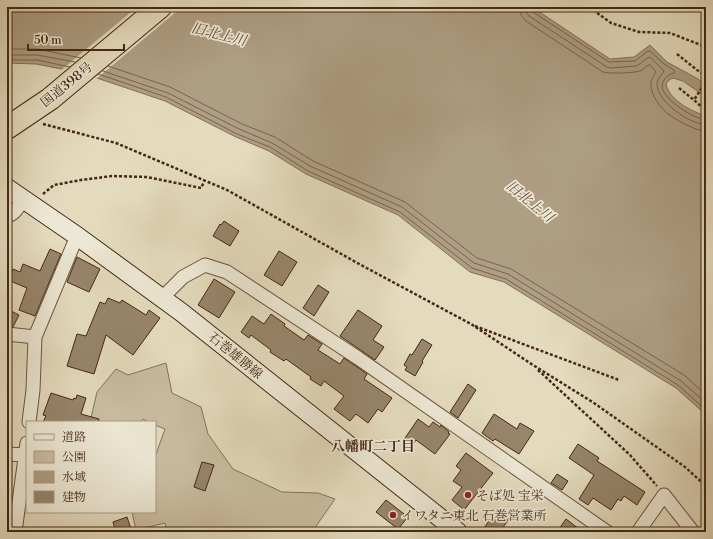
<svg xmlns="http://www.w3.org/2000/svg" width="713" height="539" font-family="'Libre Bodoni','Noto Serif JP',serif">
<rect width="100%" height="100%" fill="#e4dbbe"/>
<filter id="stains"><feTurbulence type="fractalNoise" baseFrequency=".005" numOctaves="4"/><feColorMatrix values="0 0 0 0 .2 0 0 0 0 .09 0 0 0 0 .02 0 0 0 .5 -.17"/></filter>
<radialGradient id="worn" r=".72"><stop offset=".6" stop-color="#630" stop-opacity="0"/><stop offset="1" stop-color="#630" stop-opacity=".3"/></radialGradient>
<!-- green -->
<path fill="#c9bda1" stroke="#86725a" d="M166 363 172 393 201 407 208 434 233 469 282 492 318 493 335 499 312 532H167L165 523 136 530 132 512H155V457L165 429 155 425V422H149L143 419 141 422H90L97 392 116 369 128 375Z"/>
<!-- water -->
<path fill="#ae9e84" stroke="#846f57" d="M7 7H532L610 59 634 57 650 45 667 62 698 79 706 85V97L683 81 673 78 669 80 666 84C670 101 691 111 706 116V415L676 388 504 282 470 272 398 215 306 174 269 151 236 137 165 101 82 73 36 64 7 63Z"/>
<!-- pier -->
<path fill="#e4dbbe" d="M137 7H182L95 80 81 75 60 71Z"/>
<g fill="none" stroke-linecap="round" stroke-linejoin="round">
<!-- shore -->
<path stroke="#79634c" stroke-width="1" d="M519 7 521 15 526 21 603 72C610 74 633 73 640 71 643 70 645 67 648 65H650L656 72C653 77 650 81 651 86 652 96 659 106 667 113 676 120 695 131 706 131
M525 7 526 12 529 16 607 67 611 68 636 66C641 64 645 58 650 57L664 71C662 75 657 79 657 84 657 102 690 124 706 125
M531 7V10L533 12 609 62 635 61 648 51H650L664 64 675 71 674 73C670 74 667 76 664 80 653 95 694 119 706 120
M7 49H38L81 58
M7 55H37L75 62
M7 60H37L70 67
M108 66 170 87 242 124 275 137 313 161 405 202 477 258 511 269 684 375 706 395
M103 71 168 93 239 129 272 143 310 166 402 207 474 263 508 274 681 381 706 403
M98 74 166 97 237 134 270 147 308 171 400 212 472 268 506 279 678 385 706 410"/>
</g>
<!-- building -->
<path fill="#97856c" stroke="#442814" d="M224 221 239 231 230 246 213 236 220 224 221 225Z
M50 249 61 254 35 316 19 310 27 288 8 280 13 269 20 272 23 264 40 271Z
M279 251 297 262 282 286 264 275Z
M77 257 100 269 89 292 67 282Z
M214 279 235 292 219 318 198 305Z
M318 285 329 292 314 316 303 308Z
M108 298 120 303 122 300 146 315 149 310 160 318 133 355 106 335 94 374 67 366 77 334 86 336 100 302 105 304Z
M7 309 19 315 13 327 7 326Z
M358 310 382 326 373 340 384 347 375 360 340 336Z
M271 314 285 324 284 326 304 340 308 335 322 344 318 350 340 364 344 358 367 374 364 379 392 398 382 412 378 409 368 423 356 414 350 421 334 409 344 396 324 381 321 386 310 379 311 377 286 359 284 361 270 352 271 350 251 335 249 338 241 332 252 316 264 324Z
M422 339 432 345 422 361 423 362 415 376 405 370 407 367 404 365 410 354 412 355Z
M468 384 476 390 458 418 450 412Z
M51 393 73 400 74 398 76 399 77 395 86 398 81 414 99 419V422H43L46 416 43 415Z
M494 414 517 429 520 423 534 431 519 454 495 439 493 441 482 433Z
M418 419 429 427 433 422 440 427 441 425 449 432 448 433 450 434 435 454 416 440 411 447 403 441Z
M578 444 599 458 597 461 645 492 637 505 624 496 621 501 618 499 611 510 593 498 588 505 579 499 594 475 569 458Z
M466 453 493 473 464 510 452 500 462 487 453 481 461 470 456 466Z
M202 462 214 465 205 491 194 487Z
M557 474 568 481 562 490 551 483Z
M386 500 408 517 398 529 376 512Z
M498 508 510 517 500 532H490L484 528Z
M127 517 131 529 121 532H116L113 522Z
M566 519 583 532H557Z"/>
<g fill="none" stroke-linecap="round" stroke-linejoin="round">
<defs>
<path id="street" d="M7 216C15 214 19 206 24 199
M162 298 183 277 205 265 227 272 358 358 607 532
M7 334 35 337
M29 422 33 390 35 337 77 236
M7 454 26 455
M15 532 27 443
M638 532 664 495 693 532"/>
<path id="secondary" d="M7 188 77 236 181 312 458 532"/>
<path id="highway" d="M7 128 50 99 160 7"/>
</defs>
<!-- street casing -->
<use href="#street" stroke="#6c553e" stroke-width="15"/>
<!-- secondary casing -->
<use href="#secondary" stroke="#442814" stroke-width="20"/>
<!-- highway casing -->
<use href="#highway" stroke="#442814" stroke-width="24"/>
<!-- path -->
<path stroke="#442814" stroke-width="2.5" stroke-dasharray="3 2" stroke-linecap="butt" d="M589 7 611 23 639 32 670 33 706 47
M677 54 697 70 706 76
M706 85 701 89 694 100 706 111
M679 88 694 100
M43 124 116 143 227 190 361 265 471 324 533 365 594 403 685 467 706 486
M43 194 54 185 81 180 112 176 147 177 201 188 205 180
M475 326 619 380
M538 370 630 455 657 486"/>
<!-- street -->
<use href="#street" stroke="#ede8d5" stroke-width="13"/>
<!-- secondary -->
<use href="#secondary" stroke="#ede8d5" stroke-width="18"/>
<!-- highway -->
<use href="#highway" stroke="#e4dbbe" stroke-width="22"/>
</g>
<!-- markers -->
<g fill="#8f2418" stroke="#ede8d5" stroke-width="1.5">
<circle cx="468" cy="495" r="4"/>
<circle cx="393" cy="515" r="4"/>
</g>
<g text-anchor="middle" stroke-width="3.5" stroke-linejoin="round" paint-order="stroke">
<!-- street labels -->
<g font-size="13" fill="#442814" stroke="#ede8d5">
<text transform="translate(66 84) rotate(-39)" y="5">国道398号</text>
<text transform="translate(236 355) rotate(39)" y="5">石巻雄勝線</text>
</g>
<!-- poi labels -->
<g font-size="13" fill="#442814" stroke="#ede8d5" text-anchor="start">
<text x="476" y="500">そば処 宝栄</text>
<text x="401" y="520">イワタニ東北 石巻営業所</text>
</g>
<!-- water labels -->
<g font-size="14" font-style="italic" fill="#644b36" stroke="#ede8d5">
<text transform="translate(219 34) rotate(14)" y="5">旧北上川</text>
<text transform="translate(530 201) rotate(39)" y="5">旧北上川</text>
</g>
<!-- neighbourhood labels -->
<g font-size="14" font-weight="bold" fill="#442814" stroke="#ede8d5">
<text x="373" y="451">八幡町二丁目</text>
</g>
</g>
<!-- margin -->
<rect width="713" height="539" fill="none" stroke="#e4dbbe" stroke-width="24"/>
<rect x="8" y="8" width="697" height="523" fill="none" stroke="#442814" stroke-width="2"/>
<rect x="12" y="12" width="689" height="515" fill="none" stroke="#442814"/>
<!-- legend -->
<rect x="26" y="421" width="130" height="92" fill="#ede8d5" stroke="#a99b88"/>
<rect x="34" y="434" width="20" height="6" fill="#ede8d5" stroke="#a99b88"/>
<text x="62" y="441" font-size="12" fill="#442814">道路</text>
<rect x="34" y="451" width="20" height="12" fill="#c9bda1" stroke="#a99b88"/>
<text x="62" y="461" font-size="12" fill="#442814">公園</text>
<rect x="34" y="471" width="20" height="12" fill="#ae9e84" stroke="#a99b88"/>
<text x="62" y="481" font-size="12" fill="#442814">水域</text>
<rect x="34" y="491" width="20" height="12" fill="#97856c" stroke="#a99b88"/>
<text x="62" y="501" font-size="12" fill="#442814">建物</text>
<!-- scale -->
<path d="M28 44v6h96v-6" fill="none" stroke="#442814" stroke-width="2"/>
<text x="34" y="44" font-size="12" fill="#442814" stroke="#ede8d5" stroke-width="3" paint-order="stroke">50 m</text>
<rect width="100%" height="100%" filter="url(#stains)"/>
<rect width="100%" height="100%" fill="url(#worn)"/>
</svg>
